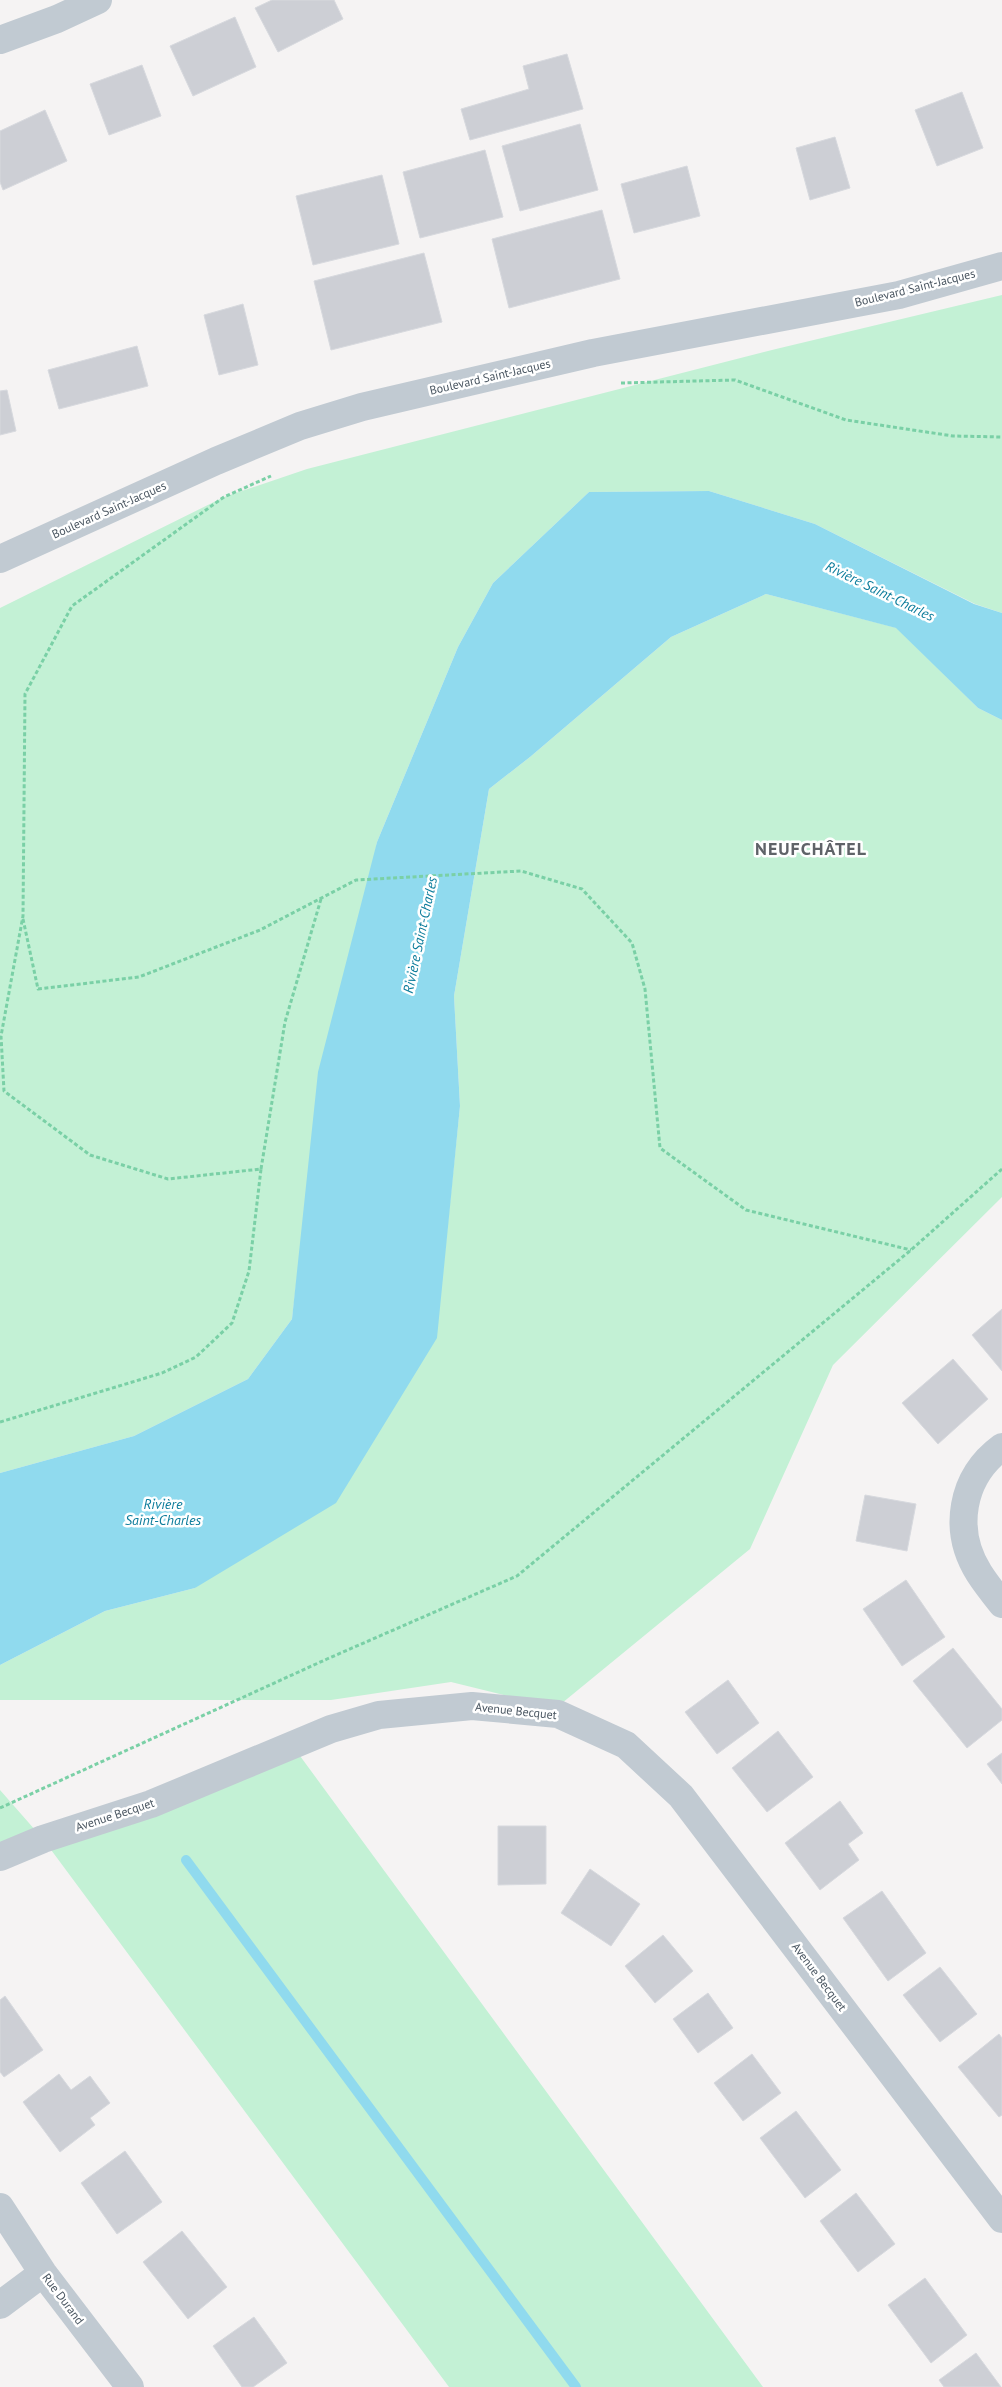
<svg xmlns="http://www.w3.org/2000/svg" width="1002" height="2387" font-family="'PT Sans',sans-serif">
<rect width="100%" height="100%" fill="#f5f3f3"/>
<!-- green -->
<path fill="#c3f1d5" d="M1002 295V613L975 604 815 524 709 491 589 492 493 583 458 647 377 842 302 1235 292 1319 248 1379 134 1436 0 1473V608L224 497 307 469 776 349Z
M766 594 897 628 978 708 1002 720V1197L833 1365 750 1549 556 1708 451 1682 331 1700H0V1665L105 1611 195 1588 436 1338 460 1106 454 996 489 789 530 757 671 637Z
M292 1745 763 2387H449L43 1839 0 1857V1790L43 1839Z"/>
<!-- water -->
<path fill="#90daee" d="M709 491 815 524 974 604 1002 613V720L978 708 896 628 766 594 671 637 530 757 489 789 454 996 460 1106 437 1338 336 1503 195 1588 105 1611 0 1665V1473L134 1436 248 1379 292 1319 318 1072 377 842 458 647 493 583 589 492Z"/>
<g fill="none" stroke-linecap="round" stroke-linejoin="round">
<!-- stream -->
<path stroke="#90daee" stroke-width="10" d="M186 1860 576 2387"/>
</g>
<!-- building -->
<path fill="#cdcfd5" stroke="#d7d9de" d="M272 0H334L343 19 278 52 255 8Z
M235 17 256 67 193 96 170 46Z
M567 54 583 109 470 140 461 109 529 89 523 66Z
M142 65 161 116 109 135 90 84Z
M962 92 983 148 937 166 915 110Z
M45 110 67 161 3 190 0 182V131Z
M580 124 598 190 520 211 502 146Z
M835 137 850 188 810 200 796 148Z
M485 150 503 217 420 238 403 172Z
M687 166 700 216 634 233 621 184Z
M382 175 399 244 313 265 296 196Z
M602 210 620 279 509 308 492 239Z
M424 253 442 322 331 350 314 281Z
M243 304 258 365 219 375 204 315Z
M137 346 148 386 59 409 48 370Z
M7 390 16 431 0 435V391Z
M1002 1309V1371L972 1335Z
M953 1359 988 1399 938 1444 902 1403Z
M865 1495 916 1504 907 1551 856 1541Z
M906 1580 945 1637 902 1666 863 1609Z
M953 1648 1002 1709V1720L967 1748 913 1681Z
M728 1680 759 1723 717 1754 685 1712Z
M778 1731 813 1777 767 1812 732 1768Z
M1002 1753V1784L987 1764Z
M840 1801 863 1833 848 1844 859 1860 820 1890 785 1843Z
M498 1826H546V1884L498 1885Z
M590 1869 640 1904 611 1946 561 1913Z
M882 1891 926 1953 888 1981 843 1918Z
M663 1935 693 1971 655 2003 625 1966Z
M940 1967 977 2014 940 2042 903 1995Z
M708 1993 733 2028 698 2053 673 2019Z
M5 1996 43 2050 4 2077 0 2072V2000Z
M999 2034 1002 2038V2115L999 2117 958 2067Z
M752 2054 781 2093 743 2121 714 2083Z
M59 2074 71 2090 90 2076 110 2103 90 2118 95 2125 60 2152 23 2102Z
M796 2111 841 2170 805 2198 760 2138Z
M125 2151 162 2202 117 2234 81 2183Z
M856 2193 895 2244 858 2272 820 2221Z
M182 2231 227 2287 188 2319 143 2262Z
M925 2278 967 2335 931 2363 888 2305Z
M254 2317 287 2363 253 2387H242L213 2346Z
M976 2353 1001 2387H944L939 2380Z"/>
<g fill="none" stroke-linecap="round" stroke-linejoin="round">
<!-- path -->
<path stroke="#7ad0a6" stroke-width="3" stroke-dasharray="4 2.5" stroke-linecap="butt" d="M621 383 735 380 846 420 953 436 1002 437
M23 919 38 989 139 977 260 930 356 880 521 871 582 889 632 943 645 989 660 1148 746 1210 911 1250
M261 1169 285 1022 321 899
M0 1422 162 1373 196 1357 232 1323 249 1271 261 1169 168 1179 90 1155 4 1091 1 1036 23 916 25 694 72 606 224 497 271 476
M0 1808 327 1659 517 1576 911 1250 1002 1169"/>
<!-- minor -->
<path stroke="#c1cad2" stroke-width="28" d="M0 40 57 19 98 0
M0 559 216 461 300 426 362 407 593 353 899 295 1002 266
M1002 1447C961 1477 952 1530 979 1573 986 1584 994 1594 1002 1604
M0 1857 43 1839 151 1804 331 1729 379 1715 472 1706 558 1714 626 1745 681 1796 1002 2219
M0 2207 43 2273 130 2387
M0 2305 43 2273"/>
</g>
<g text-anchor="middle" stroke-width="5" stroke-linejoin="round" paint-order="stroke">
<!-- street labels -->
<g font-size="12" fill="#4a5661" stroke="#fff">
<text transform="translate(915 288) rotate(-14)" y="4">Boulevard Saint-Jacques</text>
<text transform="translate(490 377) rotate(-13)" y="4">Boulevard Saint-Jacques</text>
<text transform="translate(109 510) rotate(-24)" y="4">Boulevard Saint-Jacques</text>
<text transform="translate(516 1711) rotate(6)" y="4">Avenue Becquet</text>
<text transform="translate(115 1815) rotate(-18)" y="4">Avenue Becquet</text>
<text transform="translate(819 1977) rotate(53)" y="4">Avenue Becquet</text>
<text transform="translate(63 2299) rotate(53)" y="4">Rue Durand</text>
</g>
<!-- water labels -->
<g font-size="14" font-style="italic" fill="#0c7c9b" stroke="#fff">
<text transform="translate(880 591) rotate(26)" y="5">Rivière Saint-Charles</text>
<text transform="translate(420 935) rotate(-78)" y="5">Rivière Saint-Charles</text>
<text x="163" y="1509">Rivière<tspan x="163" dy="16">Saint-Charles</tspan></text>
</g>
<!-- district labels -->
<g font-size="18" font-weight="bold" letter-spacing="1" fill="#5f6368" stroke="#fff">
<text x="811" y="855">NEUFCHÂTEL</text>
</g>
</g>
</svg>
